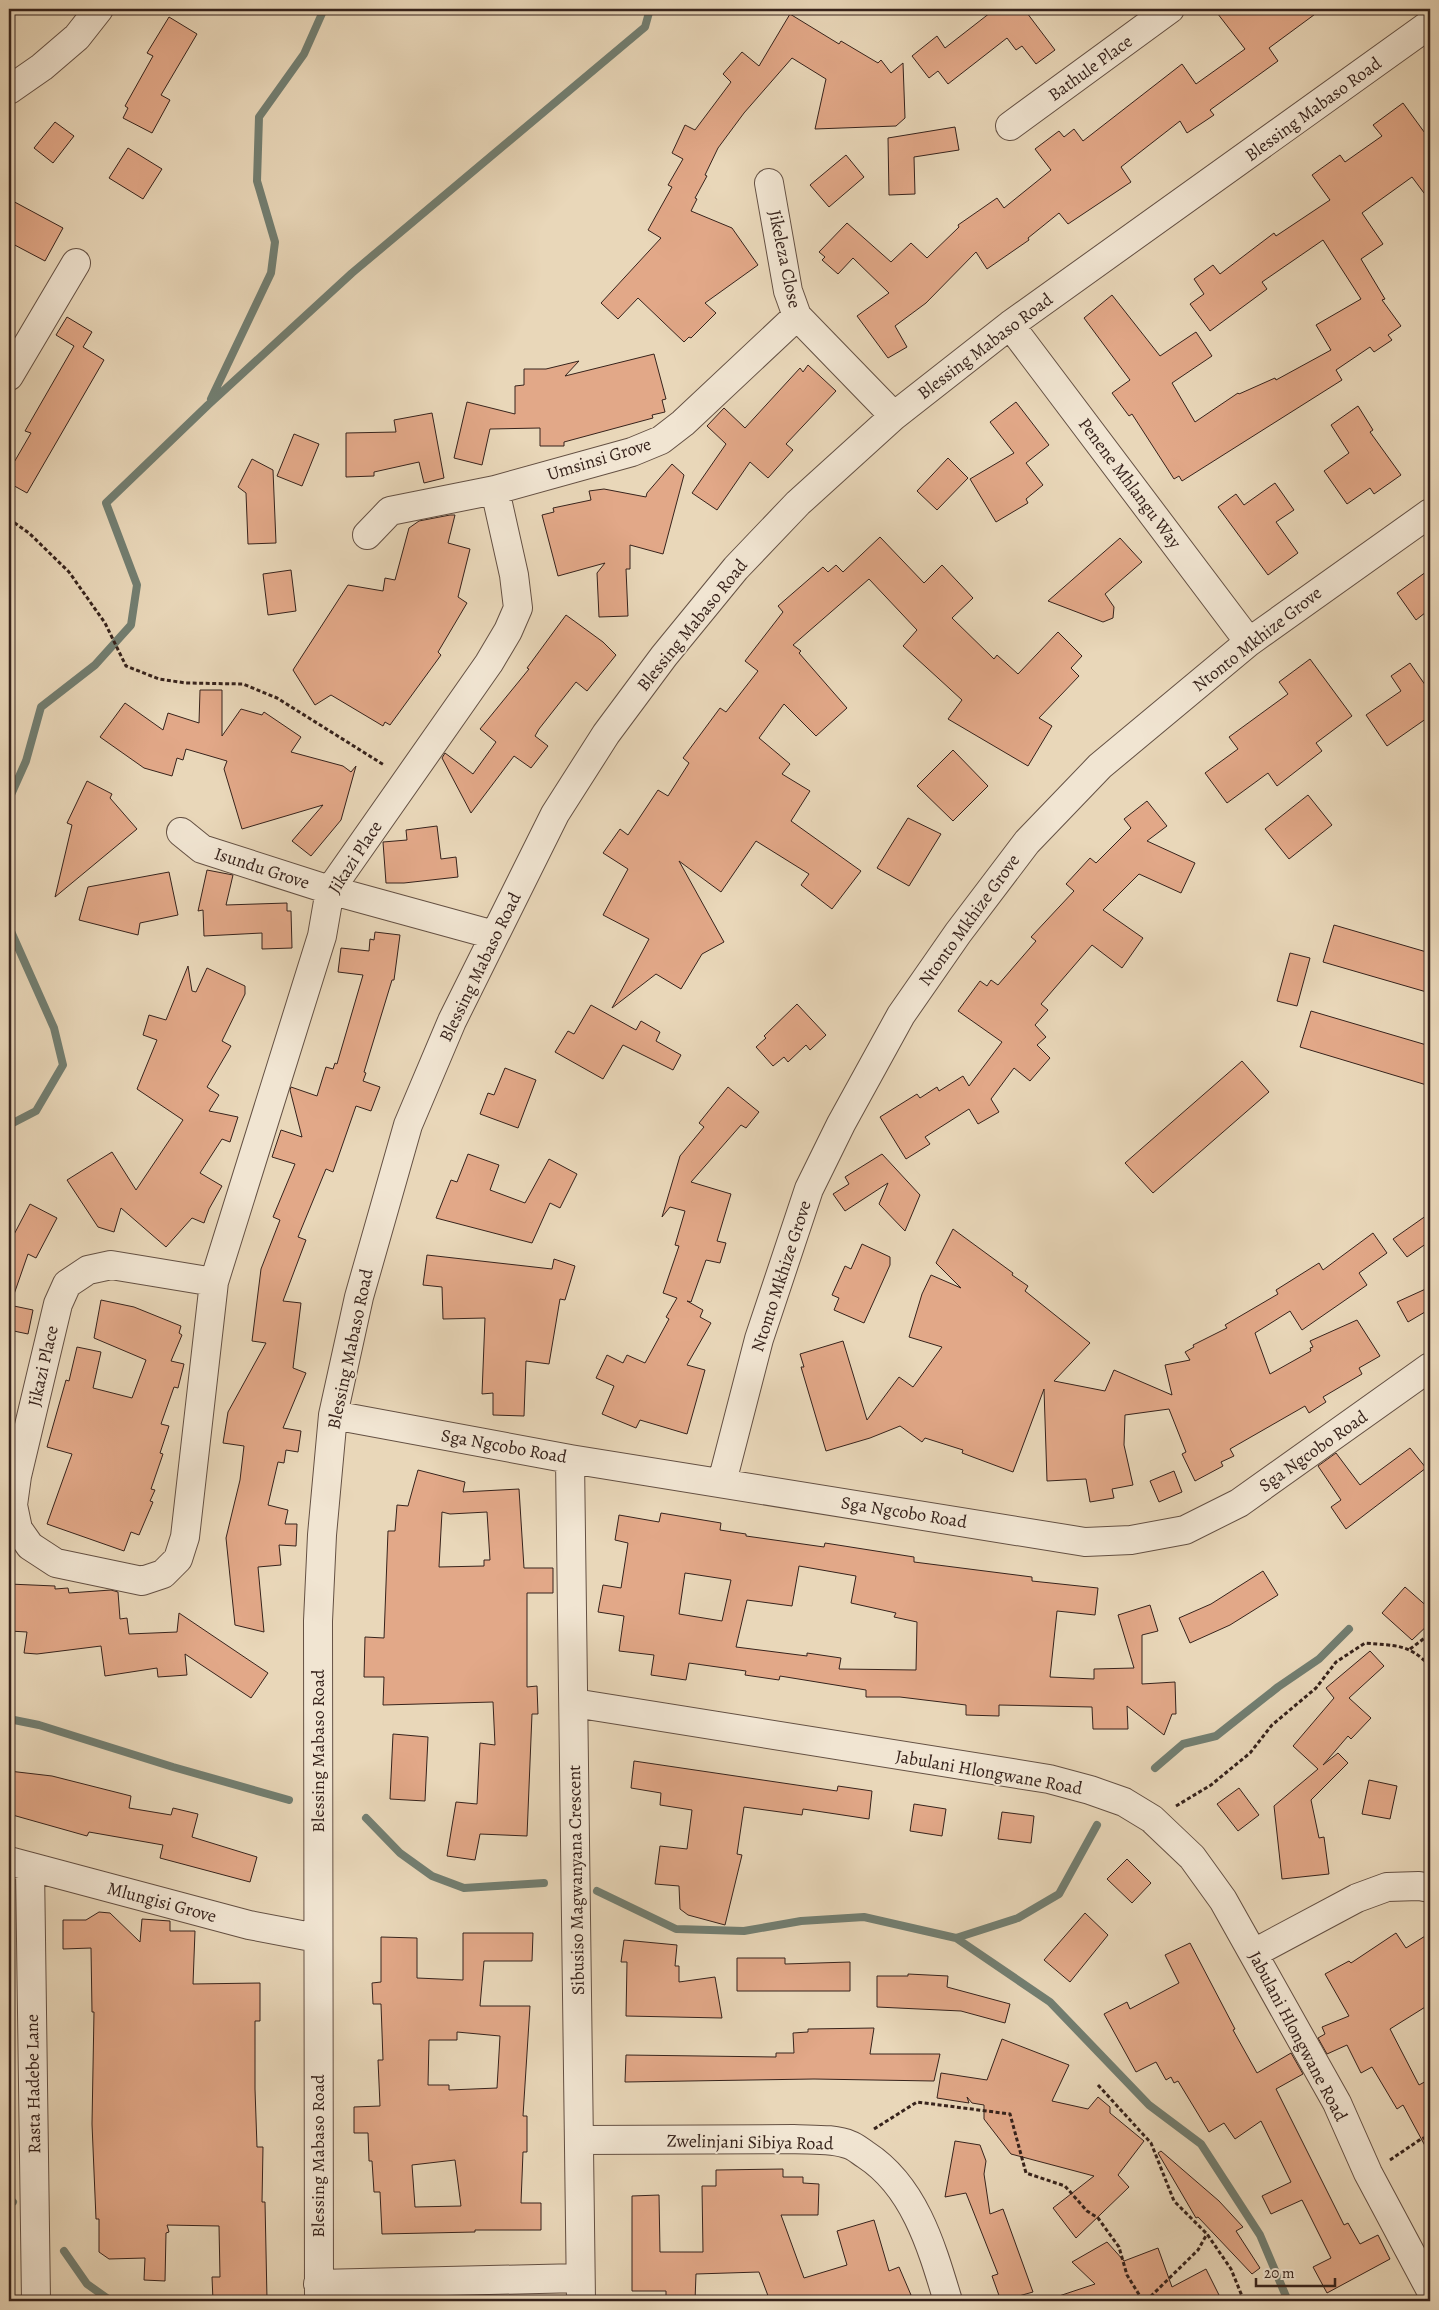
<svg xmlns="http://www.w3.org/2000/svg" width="1439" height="2310" font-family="Alegreya,serif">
<rect width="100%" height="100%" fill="#e9d7b9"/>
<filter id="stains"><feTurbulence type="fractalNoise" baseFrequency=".004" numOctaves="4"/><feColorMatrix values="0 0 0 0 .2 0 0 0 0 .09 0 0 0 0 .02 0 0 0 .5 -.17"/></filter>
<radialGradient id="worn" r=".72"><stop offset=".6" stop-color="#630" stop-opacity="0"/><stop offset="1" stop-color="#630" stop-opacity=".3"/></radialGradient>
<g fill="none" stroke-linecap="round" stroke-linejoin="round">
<!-- stream -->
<path stroke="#727e71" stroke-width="8" d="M211 399 271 273 275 242 257 181 259 117 304 54 324 9
M9 799 26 761 41 707 95 665 131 625 137 585 106 503 208 405 352 273 645 27 650 9
M9 927 54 1028 63 1065 36 1111 9 1125
M9 1719 39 1725 173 1767 289 1800
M1155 1768 1183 1744 1216 1736 1278 1687 1319 1659 1349 1629
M366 1818 400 1853 432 1876 464 1888 544 1883
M597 1891 676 1929 744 1931 801 1921 864 1917 956 1938 1050 2002 1149 2105 1201 2144 1260 2235 1288 2301
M956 1938 1018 1918 1059 1894 1097 1825
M9 2199 13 2202
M64 2251 87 2284 111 2301"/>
</g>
<!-- building -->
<path fill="#e2a888" stroke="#37231c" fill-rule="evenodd" d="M995 9H1024L1055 50 1036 64 1022 46 1016 50 1007 38 948 84 938 71 929 78 912 56 937 36 945 48Z
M1214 9H1322L1269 48 1278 61 1210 110 1214 115 1187 133 1180 121 1121 167 1131 182 1068 224 1059 213 1028 238 1029 240 987 269 976 252 926 303 895 326 907 347 888 358 857 316 889 293 853 258 838 274 822 260 825 257 819 252 847 223 891 262 911 243 927 258 959 227 958 225 997 198 1004 208 1051 170 1035 149 1059 131 1064 137 1074 129 1083 141 1182 64 1196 84 1245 49Z
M790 14 839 44 841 41 878 63 881 60 891 73 903 63 905 118 896 126 815 129 826 79 792 58 744 113 718 148 705 175 707 176 695 198 697 199 691 211 732 228 758 265 705 303 716 313 691 338 689 337 684 342 638 298 618 319 601 303 661 238 648 230 672 187 668 185 683 159 672 153 685 125 695 130 731 82 723 74 742 52 759 66Z
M169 17 197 34 161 95 170 100 152 133 123 118 128 108 125 106 153 56 147 53Z
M1403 103 1430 140V201L1412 177 1362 213 1383 244 1361 259 1385 299 1382 300 1401 326 1388 335 1392 340 1374 352 1370 347 1336 370 1342 380 1182 481 1179 476 1174 479 1132 414 1129 416 1112 393 1130 380 1084 318 1112 295 1160 356 1196 332 1212 356 1172 383 1195 422 1238 393 1239 394 1275 378 1276 380 1331 350 1316 325 1361 299 1323 240 1262 282 1267 289 1210 331 1190 304 1204 294 1194 279 1213 265 1220 274 1274 233 1276 236 1330 200 1312 175 1340 155 1345 162 1382 136 1373 125Z
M55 122 74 136 53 163 34 148Z
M955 127 959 150 914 157 915 194 889 195 888 138Z
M128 148 162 169 143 199 109 178Z
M846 155 864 177 829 207 810 185Z
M9 199 63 228 45 261 9 242Z
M67 317 92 332 83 347 104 360 27 493 9 483V471L31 433 25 431 74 346 56 335Z
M654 354 666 399 662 400 665 412 652 415 653 418 564 442V446H540V428L490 429 482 465 454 458 467 402 515 414V386L524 385V369H546L579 361 565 376Z
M808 365 836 391 786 444 793 450 768 478 750 462 717 510 692 493 726 444 707 426 724 408 745 428 800 368 803 372Z
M1016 402 1049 445 1026 463 1043 485 1026 499 1028 503 996 522 970 479 1014 453 990 422Z
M1358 406 1373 430 1370 432 1401 475 1374 494 1370 488 1347 504 1324 471 1349 453 1331 425Z
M432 413 444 478 424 483 419 462 374 472V476L346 477V433L396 432 394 420Z
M294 434 319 444 302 486 277 476Z
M948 458 968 478 937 510 917 491Z
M252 459 273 470 276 543 248 544 246 493 238 487Z
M672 464 684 475 663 554 630 545V569H626L628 616 599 617 597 573 605 563 558 576 542 515 554 512 553 508 591 500 589 491 604 489 646 497 647 493Z
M1275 483 1294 510 1276 522 1298 553 1268 575 1218 507 1236 494 1244 505Z
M450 515H455L448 543 470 549 458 597 467 603 438 652 441 655 390 725 385 722 383 726 331 695 315 705 293 670 348 585 383 591 385 578 395 580 409 528 419 521Z
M880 537 924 583 942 565 973 598 952 618 994 659 997 655 1018 674 1058 632 1082 656 1071 668 1079 676 1039 718 1052 726 1028 766 948 719 962 700 903 646 917 630 869 579 793 645 801 651 799 653 847 708 816 736 784 704 759 738 790 764 782 774 810 791 791 821 861 871 832 909 801 885 809 874 756 841 721 892 679 861 724 942 702 954 681 989 656 974 612 1008 649 939 603 915 628 869 603 853 620 829 628 835 658 790 668 796 689 763 683 758 720 708 726 712 758 671 745 661 783 612 778 606 823 567 828 572 836 565 843 572Z
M1120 538 1142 562 1105 594 1114 607 1113 618 1103 622 1048 601Z
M1430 569V609L1416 620 1397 593Z
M291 570 296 611 268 615 263 574Z
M566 615 603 642 616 655 587 691 576 682 539 729 535 736 548 746 531 768 514 756 471 813 442 758 445 753 473 774 496 742 480 729 529 669 527 668Z
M1310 659 1352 716 1316 743 1322 751 1277 786 1268 773 1227 803 1205 773 1238 749 1229 737 1288 694 1279 682Z
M1410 663 1430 692V716L1387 746 1366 715 1401 691 1391 676Z
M200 690H222V736L241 709 262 715 264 712 301 737 291 752 343 766 351 772 356 766 341 820 311 856 292 841 323 805 242 829 224 769 227 761 186 749 183 760 177 758 172 776 144 768 100 737 125 703 163 730 168 713 199 723Z
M953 750 988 786 953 821 917 786Z
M87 781 112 794 110 798 137 829 55 897 72 825 67 823Z
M1308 795 1332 825 1289 859 1265 829Z
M1147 801 1167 826 1147 841 1195 863 1181 893 1139 874 1103 910 1143 938 1122 968 1092 945 1041 1004 1048 1010 1035 1025 1046 1037 1037 1045 1050 1058 1030 1081 1014 1068 991 1099 999 1112 978 1124 969 1109 925 1137 930 1144 906 1159 880 1117 917 1094 920 1098 937 1087 939 1091 963 1076 969 1086 1002 1042 958 1011 980 981 987 986 991 980 998 985 1036 941 1031 937 1074 891 1066 884 1090 858 1096 863 1131 828 1124 819Z
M908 818 941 834 909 886 877 868Z
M437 826 441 859 456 857 458 877 404 883H386L383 842 407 840 406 830Z
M207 870 233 875 226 905 287 903V911H291L292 948 262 949V933L204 936 203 910 198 911Z
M169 872 178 915 140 923 138 935 79 920 88 887Z
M1334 925 1430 953V993L1323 962Z
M375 932 400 935 394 980H392L364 1072 366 1073 363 1081 380 1087 371 1111 356 1106 333 1172 326 1169 298 1237 306 1240 283 1301 301 1303 293 1368 306 1373 283 1428 301 1431 298 1452 286 1450 284 1463 278 1462 268 1505 288 1510 285 1524H297L296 1546 279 1545 281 1565 258 1567 264 1632 235 1625 226 1538 240 1480 244 1446 223 1443 228 1412 266 1343 252 1341 261 1269 280 1220 273 1217 295 1164 272 1157 281 1130 302 1137 290 1090 291 1087 317 1096 326 1067 333 1069 335 1063 337 1064 363 975 338 972 341 948 369 951 370 939 374 940Z
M1290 953 1310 958 1297 1006 1277 1001Z
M188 966 192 991 196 992 207 968 245 986V994L222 1041 231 1046 207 1087 219 1095 209 1111 238 1117 230 1142 222 1139 200 1173 222 1186 209 1209 204 1223 192 1218 166 1247 121 1208 114 1232 98 1227 67 1180 112 1152 136 1190 183 1120 137 1089 157 1040 143 1035 149 1015 166 1020Z
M797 1004 826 1035 810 1050 806 1045 788 1062 784 1057 773 1066 756 1047 766 1038 764 1036Z
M591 1005 636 1030 641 1021 660 1032 656 1041 681 1055 673 1070 623 1045 603 1079 555 1052 568 1031 574 1034Z
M1311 1011 1430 1046V1086L1300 1047Z
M1242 1061 1269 1092 1153 1193 1125 1163Z
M505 1068 536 1080 518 1128 480 1114 488 1093 494 1095Z
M728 1087 759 1112 746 1128 741 1125 691 1182 731 1194 717 1241 726 1243 720 1263 706 1260 691 1302 687 1301 703 1310 700 1317 711 1323 687 1365 705 1370 687 1434 640 1420 636 1428 602 1414 614 1386 596 1378 607 1355 623 1363 627 1355 645 1363 669 1319 666 1317 677 1298 663 1293 679 1246 675 1245 685 1211 670 1207 662 1217 680 1156 704 1127 699 1123Z
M468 1154 499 1165 490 1190 525 1203 549 1159 577 1174 560 1208 550 1203 532 1243 436 1218 451 1180 457 1182Z
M882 1154 920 1195 905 1231 879 1204 888 1183 845 1211 833 1194 849 1184 845 1177Z
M30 1204 57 1218 36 1258 28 1254 12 1300 9 1299V1244Z
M1430 1213V1241L1407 1257 1393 1239Z
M953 1229 1013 1273 1012 1275 1028 1286 1025 1291 1090 1343 1054 1381 1105 1391 1114 1370 1172 1395 1165 1365 1190 1360 1185 1352 1194 1347 1193 1345 1227 1328 1225 1325 1278 1294 1276 1290 1319 1263 1323 1270 1373 1233 1387 1253 1359 1273 1367 1285 1302 1330 1290 1311 1255 1333 1270 1374 1311 1351 1310 1348 1313 1347 1310 1341 1357 1320 1380 1356 1359 1368 1362 1374 1323 1397 1326 1402 1309 1413 1305 1406 1230 1449 1234 1456 1221 1462 1223 1466 1195 1481 1182 1454 1186 1452 1169 1409 1125 1415 1124 1445 1133 1485 1112 1489 1114 1498 1090 1502 1086 1479 1047 1481 1044 1389 1013 1472 962 1453 963 1450 925 1438 922 1442 900 1426 870 1438 826 1451 801 1367H804L800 1354 843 1341 867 1420 899 1377 913 1387 942 1347 909 1337 922 1294 931 1275 961 1288 936 1263Z
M862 1244 890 1257V1265L864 1323 834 1310 839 1298 832 1295 845 1266 851 1269Z
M427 1255 552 1269 554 1259 575 1266 565 1300 560 1299 549 1364 526 1361 524 1416 493 1415V1393L482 1394 485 1318 443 1319 442 1287 423 1285Z
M1430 1287V1309L1408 1322 1397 1302Z
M101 1300 134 1307 181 1326 179 1333 182 1335 171 1361 184 1364 178 1388 174 1387 161 1424 169 1426 160 1453 163 1454 151 1489 155 1490 150 1501 153 1502 139 1535 131 1532 124 1551 47 1524 72 1454 47 1447 66 1380 69 1381 77 1347 101 1352 93 1388 132 1398 146 1360 94 1338Z
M9 1305 33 1310 28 1334 9 1330Z
M1410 1448 1426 1468 1346 1529 1331 1507 1341 1500 1318 1466 1336 1453 1360 1485Z
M418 1470 465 1482 463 1492 519 1489 524 1568H553V1593H527V1687L537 1686 538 1714H532L527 1836 480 1834 475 1860 447 1856 456 1802 477 1804 480 1743 495 1745 493 1702 383 1705 384 1677H364L365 1637 384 1638 388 1531H395L397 1505 408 1506ZM442 1512 450 1514 487 1512 490 1560H484V1566L439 1567Z
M1174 1471 1182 1492 1159 1502 1150 1481Z
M661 1513 721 1523 720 1530 746 1534V1536L824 1547 825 1543 914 1557V1562L1032 1577V1581L1098 1588 1095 1615 1057 1611 1050 1677 1094 1679V1669L1134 1668 1118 1615 1150 1605 1158 1631 1142 1635V1684L1175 1682 1176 1714H1172L1164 1735 1127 1706 1128 1729H1093L1092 1707 999 1705V1716L966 1715V1705L900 1697H866V1690L780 1676 779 1680 745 1675 746 1671 689 1663 686 1680 651 1675 654 1655 619 1651 624 1616 598 1612 603 1585 621 1588 628 1543 615 1540 619 1515 659 1522ZM799 1566 856 1576 851 1603 896 1613 894 1617 917 1622 916 1670 839 1669 841 1658 807 1653V1656L736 1647 747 1600 792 1606ZM685 1573 731 1580 722 1621 679 1614Z
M1263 1571 1278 1595 1230 1625 1190 1643 1179 1618 1211 1604Z
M9 1584 55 1586V1589L68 1588 69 1593 111 1590 118 1592 120 1619 127 1618 129 1634 177 1632 179 1613 268 1673 251 1698 185 1654 187 1675 158 1677 157 1668 105 1676 101 1646 37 1654 24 1653 27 1632 9 1631Z
M1405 1587 1430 1609V1623L1412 1640 1382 1613Z
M1370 1651 1384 1666 1349 1698 1371 1718 1351 1739 1348 1736 1323 1765 1338 1753 1348 1763 1311 1800 1319 1838 1324 1837 1329 1874 1282 1879 1274 1806 1318 1769 1293 1746 1334 1698 1326 1688Z
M393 1734 428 1737 425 1801 390 1799Z
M634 1761 837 1791 838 1786 872 1791 869 1819 803 1809 802 1815 744 1807 737 1854 742 1855 725 1925 688 1915 680 1909 679 1886 655 1884 660 1846 687 1849 692 1810 660 1805 661 1793 631 1788Z
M9 1771 52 1776 131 1796 129 1808 171 1815 173 1808 198 1814 192 1837 257 1857 250 1882 160 1858 163 1845 89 1832 87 1836 9 1814Z
M1369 1780 1397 1786 1390 1819 1362 1814Z
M1239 1788 1259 1815 1238 1831 1217 1804Z
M914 1804 946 1809 942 1836 910 1831Z
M1002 1812 1034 1816 1031 1843 998 1839Z
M1127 1859 1151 1883 1132 1903 1107 1879Z
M99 1912 110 1913 140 1942 142 1919 170 1921V1931H195L193 1984 260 1983V2021H255V2089L257 2147H263L262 2202H265L267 2299 213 2301 212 2277H220L219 2226 167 2225 169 2232 166 2233 165 2281 144 2280 145 2258 109 2259 99 2252V2219H96L92 2124 94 2012H92L91 1948 63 1949V1920H86Z
M1085 1913 1108 1935 1070 1982 1044 1960Z
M463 1933H533L532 1961H484L480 2006H530L523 2116H527V2152H523L521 2203H541V2230H475V2232L382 2234 380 2192H374L372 2161H369L368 2133H354V2107L380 2106 378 2060H383L381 2004H373L372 1983 381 1982V1937L417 1938V1978L463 1980ZM457 2032 500 2036 497 2088 449 2090V2085H428L429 2040H457ZM455 2160 461 2206 415 2207 412 2165Z
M1396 1933 1406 1948 1430 1933V2004L1390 2029 1419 2085 1430 2079V2155L1403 2105 1397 2109 1372 2067 1361 2073 1347 2045 1327 2054 1318 2038 1325 2034 1322 2027 1349 2016 1325 1974 1349 1961 1351 1963Z
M624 1940 677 1945 675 1966H679V1982L715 1977 722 2018 626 2016 627 1962H621Z
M1190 1943 1235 2029 1233 2030 1257 2073 1291 2053 1303 2074 1276 2089 1344 2225 1348 2223 1360 2244 1378 2235 1390 2259 1327 2293 1313 2267 1331 2258 1302 2200 1271 2214 1262 2196 1291 2182 1261 2121 1235 2139 1224 2123 1209 2132 1178 2081 1174 2083 1171 2077 1166 2080 1156 2062 1136 2072 1104 2014 1127 2002 1130 2009 1179 1983 1165 1955Z
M737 1958H785V1964L850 1962V1991H737Z
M908 1974 948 1976 947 1987 1010 2004 1005 2023 961 2011 877 2007V1976H908Z
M874 2028 870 2054H940L934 2081 814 2079 625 2082 626 2055 776 2057V2053H794L793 2033 808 2032V2029Z
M1002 2039 1069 2065 1052 2101 1088 2109 1098 2097 1110 2107V2113L1144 2141 1118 2175 1129 2187 1076 2238 1053 2208 1094 2176 1011 2154 984 2119V2105L972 2103 967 2097 969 2103 937 2098 941 2073 987 2080Z
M955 2141 980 2145 986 2161 984 2174 990 2214 1003 2209 1033 2292 1001 2301 992 2276 998 2274 966 2193 945 2197Z
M1161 2151 1219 2201 1243 2227 1236 2231 1260 2268 1252 2274 1198 2217 1196 2218 1158 2153Z
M783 2169V2177H803V2183L819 2184 818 2215H781L804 2278 847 2265 837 2231 874 2220 889 2271 899 2267 911 2295 896 2301H770L759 2272 696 2274 695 2301H666V2291H632V2196L659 2195 660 2252H703L702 2186H716V2170Z
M1107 2242 1124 2261 1158 2248 1172 2287 1206 2269 1222 2301H1057L1056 2297 1095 2284 1072 2262Z"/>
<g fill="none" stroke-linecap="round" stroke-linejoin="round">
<defs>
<path id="minor" d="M9 90 42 67 77 37 99 9
M1010 126 1170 9
M769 183 788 291 797 316 894 416
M1010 325 1249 642
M9 376 76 263
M367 535 390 511 495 490 632 452 661 440 683 423 797 316
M181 832 202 849 330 890 494 935
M214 1282 111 1265 88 1270 67 1284 58 1304 17 1476 13 1505 18 1529 30 1546 56 1563 142 1581 163 1574 178 1559 185 1537 214 1282 322 936 330 890 489 663 508 631 518 608 514 575 495 490
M333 1415 570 1459 1085 1542 1131 1540 1185 1530 1239 1503 1430 1367
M570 1459 581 2301
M722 1482 759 1339 809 1189 841 1124 901 1015 958 933 1027 842 1100 766 1249 642 1430 513
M574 1703 1049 1779 1090 1790 1124 1802 1152 1819 1192 1857 1223 1900 1337 2103 1368 2173 1430 2289
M9 1861 249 1925 317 1938
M30 1867 36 2301
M1254 1953 1357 1898 1387 1887 1419 1886 1430 1888
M580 2140 793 2139C811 2140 834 2138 850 2145 856 2147 861 2152 866 2155 915 2187 932 2248 948 2301
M318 2284 580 2278
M319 2301 318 1621 322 1535 333 1415 359 1297 408 1125 452 1021 555 814 606 734 664 656 736 568 798 503 894 416 1010 325 1430 24"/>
</defs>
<!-- minor casing -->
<use href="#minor" stroke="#645043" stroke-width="30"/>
<!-- path -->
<path stroke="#37231c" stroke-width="3" stroke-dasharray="4 2.5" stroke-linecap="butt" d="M9 519 29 533 69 572 105 623 126 666 159 679 186 683 243 684 277 698 384 765
M1410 1649 1430 1634
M1176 1806 1211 1785 1250 1753 1272 1725 1316 1688 1336 1662 1365 1643C1395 1646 1408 1643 1430 1666
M1098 2085 1151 2143 1174 2201 1207 2234 1231 2269 1244 2301
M874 2129 917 2102 1010 2114 1026 2173 1065 2186 1087 2211 1098 2218 1119 2247 1127 2275 1143 2301
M1390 2160 1421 2139 1430 2136
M1146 2301 1198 2250 1207 2234"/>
<!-- minor -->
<use href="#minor" stroke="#f1e5d2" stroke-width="28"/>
</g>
<g text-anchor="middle" stroke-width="4" stroke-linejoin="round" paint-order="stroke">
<!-- street labels -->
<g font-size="18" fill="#37231c" stroke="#f1e5d2">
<text transform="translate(1090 68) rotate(-36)" y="6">Bathule Place</text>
<text transform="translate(1313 109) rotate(-36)" y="6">Blessing Mabaso Road</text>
<text transform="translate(785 259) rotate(78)" y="6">Jikeleza Close</text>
<text transform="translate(985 346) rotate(-37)" y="6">Blessing Mabaso Road</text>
<text transform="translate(599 459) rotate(-17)" y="6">Umsinsi Grove</text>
<text transform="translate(1130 483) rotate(53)" y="6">Penene Mhlangu Way</text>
<text transform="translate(692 625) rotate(-51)" y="6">Blessing Mabaso Road</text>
<text transform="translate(1257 639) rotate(-38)" y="6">Ntonto Mkhize Grove</text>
<text transform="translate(355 857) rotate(-57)" y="6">Jikazi Place</text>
<text transform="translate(262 868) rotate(18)" y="6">Isundu Grove</text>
<text transform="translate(969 920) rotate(-54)" y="6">Ntonto Mkhize Grove</text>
<text transform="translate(480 967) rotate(-64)" y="6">Blessing Mabaso Road</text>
<text transform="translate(781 1276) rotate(-72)" y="6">Ntonto Mkhize Grove</text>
<text transform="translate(350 1349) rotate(-78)" y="6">Blessing Mabaso Road</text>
<text transform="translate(43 1366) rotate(-77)" y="6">Jikazi Place</text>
<text transform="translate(504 1446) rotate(10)" y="6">Sga Ngcobo Road</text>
<text transform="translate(1313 1451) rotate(-35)" y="6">Sga Ngcobo Road</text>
<text transform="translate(904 1512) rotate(9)" y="6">Sga Ngcobo Road</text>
<text transform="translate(318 1751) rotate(-90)" y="6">Blessing Mabaso Road</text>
<text transform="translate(989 1772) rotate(10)" y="6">Jabulani Hlongwane Road</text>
<text transform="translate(576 1880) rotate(-91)" y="6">Sibusiso Magwanyana Crescent</text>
<text transform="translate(162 1902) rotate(15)" y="6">Mlungisi Grove</text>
<text transform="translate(1298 2036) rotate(62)" y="6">Jabulani Hlongwane Road</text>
<text transform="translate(33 2084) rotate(-91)" y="6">Rasta Hadebe Lane</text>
<text transform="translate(750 2142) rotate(1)" y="6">Zwelinjani Sibiya Road</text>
<text transform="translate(318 2156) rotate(-90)" y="6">Blessing Mabaso Road</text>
</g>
</g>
<!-- margin -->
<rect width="1439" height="2310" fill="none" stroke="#e9d7b9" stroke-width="30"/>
<rect x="10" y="10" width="1419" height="2290" fill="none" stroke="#37231c" stroke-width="2.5"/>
<rect x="15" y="15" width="1409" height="2280" fill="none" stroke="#37231c"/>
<!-- scale -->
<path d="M1256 2278v8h79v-8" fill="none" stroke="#37231c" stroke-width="2.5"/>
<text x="1264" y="2278" font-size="15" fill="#37231c" stroke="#f1e5d2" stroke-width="4" paint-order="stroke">20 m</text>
<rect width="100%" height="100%" filter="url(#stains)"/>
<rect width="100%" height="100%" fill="url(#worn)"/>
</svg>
